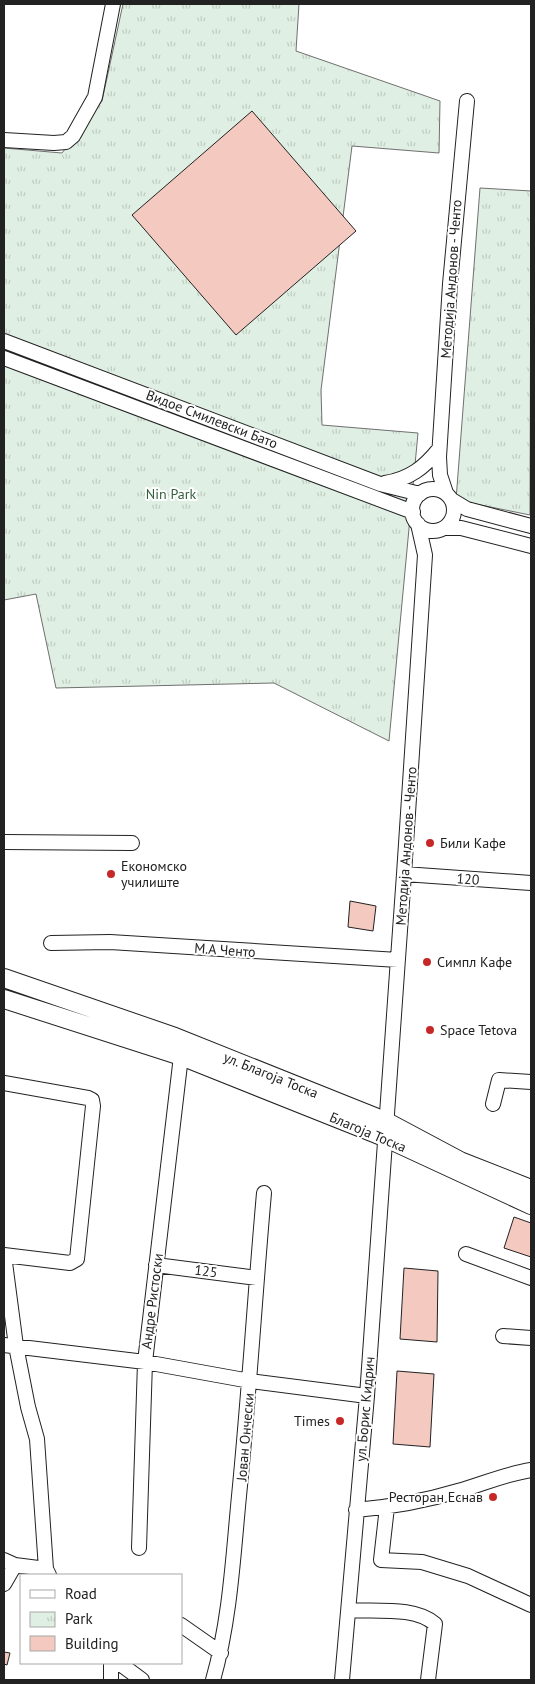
<svg xmlns="http://www.w3.org/2000/svg" width="535" height="1684" font-family="'PT Sans',sans-serif">
<defs>
<pattern id="park-tufts" width="24" height="20" patternUnits="userSpaceOnUse" patternTransform="scale(1.25)"><rect width="24" height="20" fill="#e0efe3"/><path d="M3 7l-1-3M5 7V3M7 7l1-3M15 17l-1-3M17 17v-4M19 17l1-3" fill="none" stroke="#c0cdc2"/></pattern>
</defs>
<rect width="100%" height="100%" fill="#fff"/>
<!-- park -->
<path fill="url(#park-tufts)" stroke="#6f6f6f" d="M123 4H299L296 51 440 101 439 153 352 146 321 390 322 425 418 433 389 741 274 683 56 688 36 594 4 600V148L62 153 102 101Z
M480 188 531 191 530 515 456 500Z"/>
<!-- building -->
<path fill="#f3c9c0" stroke="#222" d="M252 111 356 231 236 335 132 215Z
M350 901 376 906 373 931 348 927Z
M514 1217 531 1223V1257L504 1248Z
M404 1268 438 1271 437 1342 400 1339Z
M397 1371 434 1374 430 1447 393 1444Z
M4 1652 10 1653 7 1665 4 1664Z"/>
<g fill="none" stroke-linecap="round" stroke-linejoin="round">
<defs>
<path id="minor" d="M4 140 54 143 66 142 73 136 95 97 113 4
M4 341 380 484 420 494
M4 358 413 512
M385 483C409 479 424 468 439 449
M412 510a21 21 0 1 1 42 0a21 21 0 1 1-42 0Z
M446 493 440 475 439 457 450 284 467 101
M452 500 467 509 531 526
M444 528H461L531 546
M4 842 132 843
M404 874 531 883
M51 943 110 942 398 960
M4 1083 88 1098 92 1100 93 1106 77 1259 70 1263 4 1255
M493 1104 499 1080 531 1082
M466 1254 531 1278
M4 1255 16 1346 28 1407 37 1439 46 1569 49 1575
M156 1265 257 1278
M503 1336 531 1338
M4 1345 145 1362 250 1381 367 1396
M387 1507 381 1560 422 1562 468 1576 531 1605
M356 1510C390 1507 425 1501 458 1491 483 1484 505 1474 531 1470
M139 1548 145 1362 181 1056
M4 1560 15 1565 46 1569
M4 1584 15 1565
M349 1610C375 1612 415 1606 435 1624L428 1680
M181 1625 221 1653
M111 1663V1680
M119 1663 142 1680
M213 1680C230 1620 233 1558 239 1496 249 1395 255 1294 264 1193
M342 1680 367 1396 404 874 425 555 418 524"/>
<path id="major" d="M4 978 175 1037 385 1121 460 1161 531 1189
M4 999 181 1056 384 1137 531 1205"/>
</defs>
<!-- minor casing -->
<use href="#minor" stroke="#222" stroke-width="16"/>
<!-- major casing -->
<use href="#major" stroke="#222" stroke-width="20"/>
<!-- minor -->
<use href="#minor" stroke="#fff" stroke-width="14"/>
<!-- major -->
<use href="#major" stroke="#fff" stroke-width="18"/>
</g>
<!-- markers -->
<g fill="#c62828" stroke="#fff" stroke-width="2">
<circle cx="430" cy="843" r="5"/>
<circle cx="111" cy="874" r="5"/>
<circle cx="427" cy="962" r="5"/>
<circle cx="430" cy="1030" r="5"/>
<circle cx="340" cy="1421" r="5"/>
<circle cx="493" cy="1497" r="5"/>
</g>
<g text-anchor="middle" stroke-width="4" stroke-linejoin="round" paint-order="stroke">
<!-- street labels -->
<g font-size="14" fill="#222" stroke="#fff">
<text transform="translate(451 279) rotate(-86)" y="5">Методија Андонов - Ченто</text>
<text transform="translate(212 419) rotate(21)" y="5">Видое Смилевски Бато</text>
<text transform="translate(406 846) rotate(-86)" y="5">Методија Андонов - Ченто</text>
<text transform="translate(468 879) rotate(4)" y="5">120</text>
<text transform="translate(225 950) rotate(4)" y="5">М.А Ченто</text>
<text transform="translate(271 1075) rotate(22)" y="5">ул. Благоја Тоска</text>
<text transform="translate(368 1132) rotate(23)" y="5">Благоја Тоска</text>
<text transform="translate(206 1271) rotate(7)" y="5">125</text>
<text transform="translate(152 1301) rotate(-83)" y="5">Андре Ристоски</text>
<text transform="translate(365 1409) rotate(-85)" y="5">ул. Борис Кидрич</text>
<text transform="translate(245 1437) rotate(-85)" y="5">Јован Ончески</text>
</g>
<!-- park labels -->
<g font-size="14" fill="#2f5e38" stroke="#fff">
<text x="171" y="499">Nin Park</text>
</g>
<!-- poi labels -->
<g font-size="14" fill="#222" stroke="#fff" text-anchor="start">
<text x="440" y="848">Били Кафе</text>
<text x="121" y="871">Економско<tspan x="121" dy="16">училиште</tspan></text>
<text x="437" y="967">Симпл Кафе</text>
<text x="440" y="1035">Space Tetova</text>
<text x="330" y="1426" text-anchor="end">Times</text>
<text x="483" y="1502" text-anchor="end">Ресторан Еснав</text>
</g>
</g>
<!-- border -->
<rect width="535" height="1684" fill="none" stroke="#222222" stroke-width="10"/>
<!-- legend -->
<rect x="20" y="1574" width="162" height="90" fill="#ffffff" stroke="#a7a7a7"/>
<rect x="30" y="1590" width="25" height="8" fill="#ffffff" stroke="#a7a7a7"/>
<text x="65" y="1599" font-size="15" fill="#222222">Road</text>
<rect x="30" y="1612" width="25" height="15" fill="url(#park-tufts)" stroke="#a7a7a7"/>
<text x="65" y="1624" font-size="15" fill="#222222">Park</text>
<rect x="30" y="1636" width="25" height="15" fill="#f3c9c0" stroke="#a7a7a7"/>
<text x="65" y="1649" font-size="15" fill="#222222">Building</text>
</svg>
